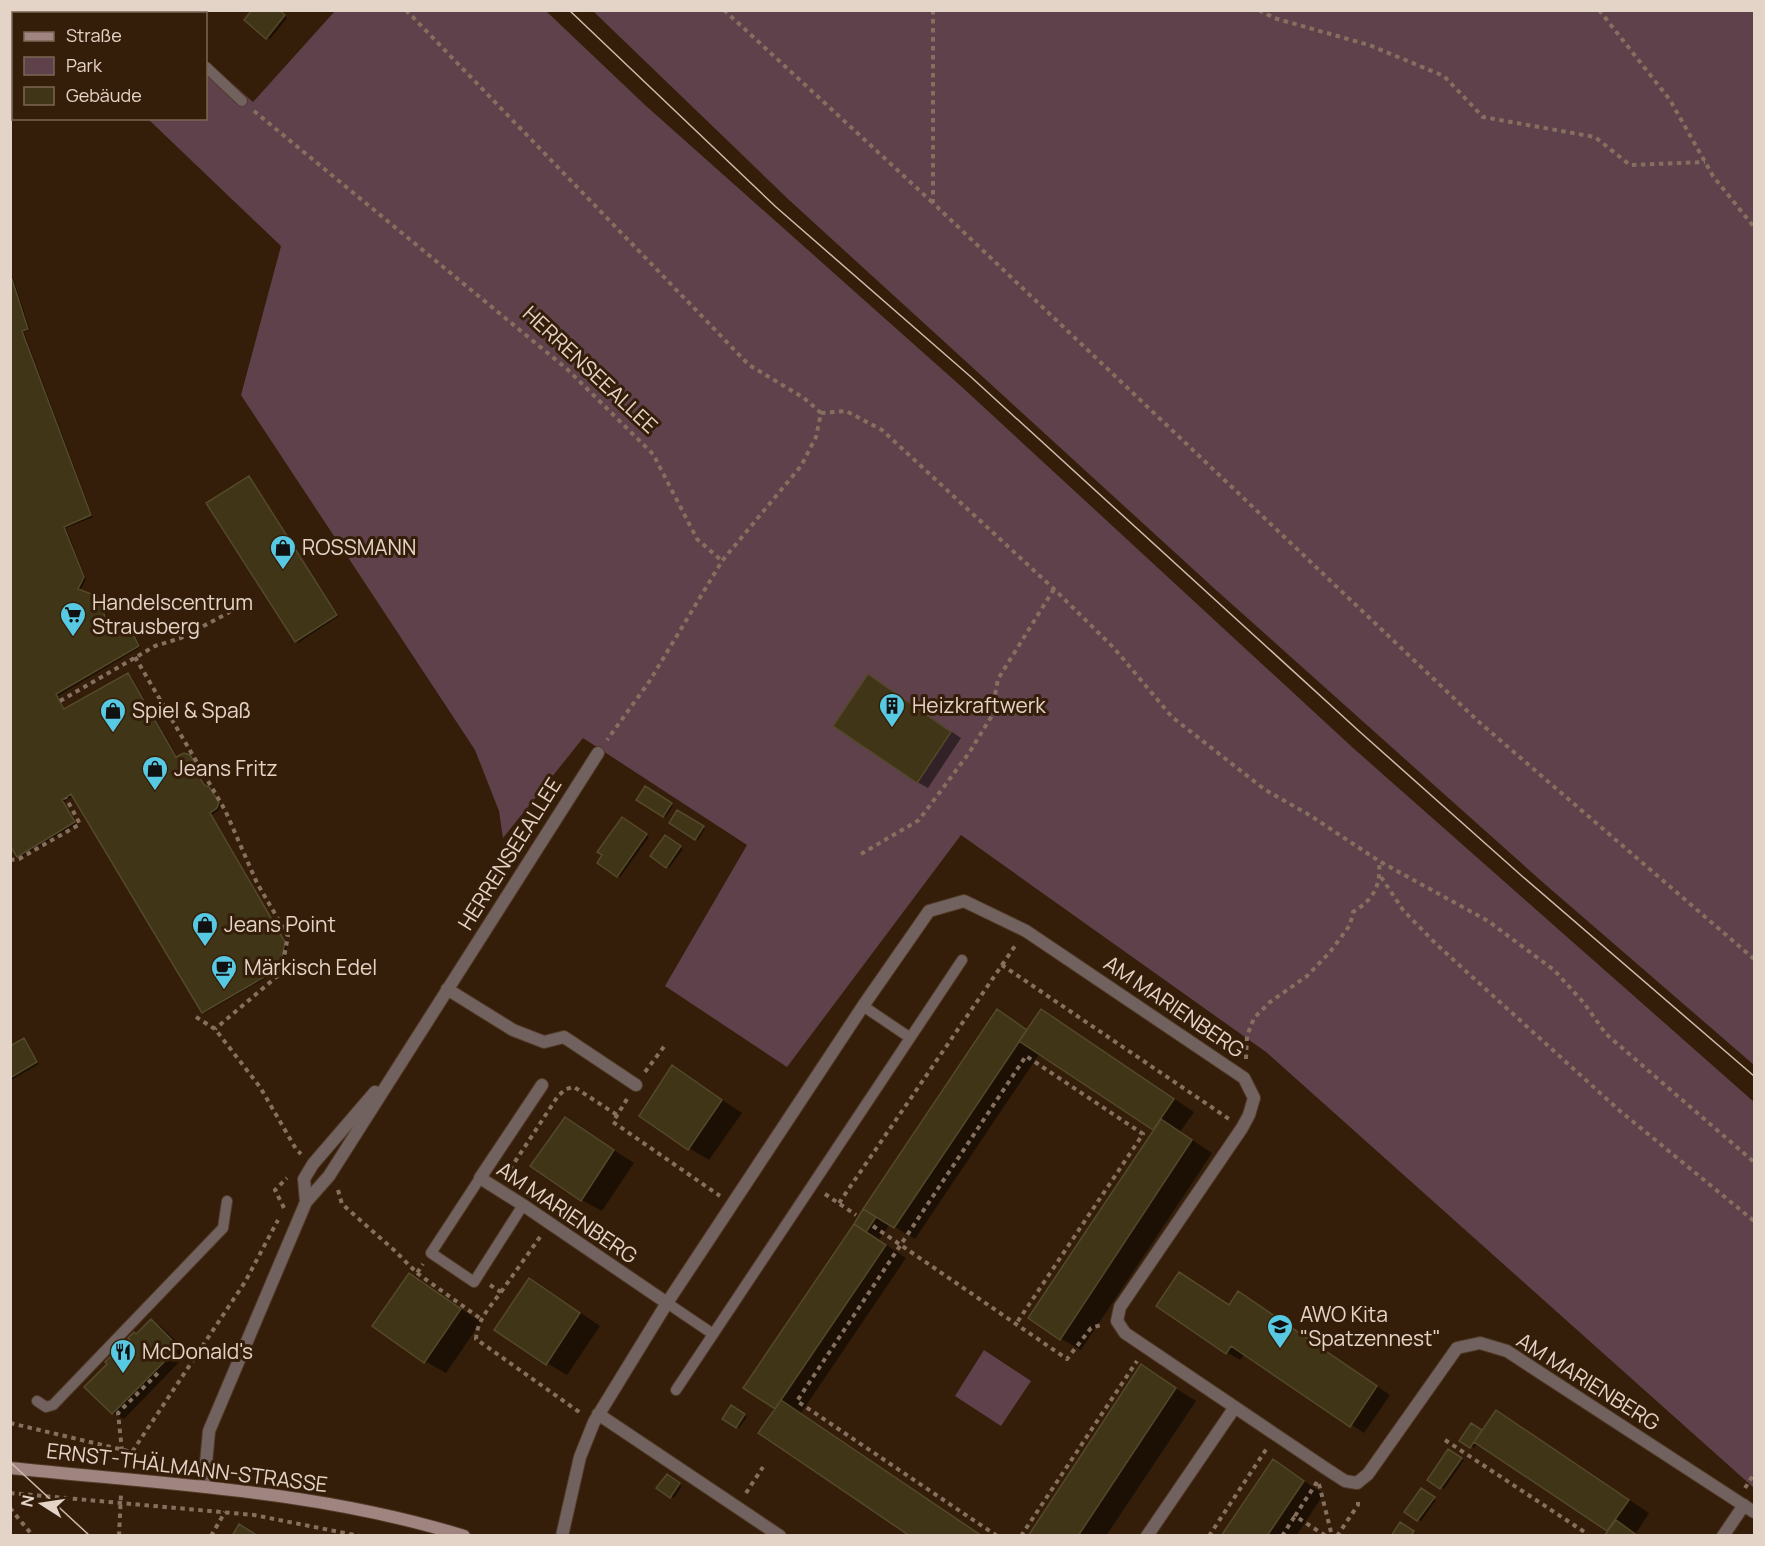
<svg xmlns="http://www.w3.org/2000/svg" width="1765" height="1546" font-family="Manrope,sans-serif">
<rect width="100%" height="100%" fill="#351e09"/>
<!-- green -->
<path fill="#5f414b" d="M151 10 154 13 38 14 34 11Z
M335 11H546L645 105 963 388 1352 747 1754 1102V1488L1266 1052 961 835 787 1067 665 986 747 845 583 738 503 838 499 811 475 750 241 395 281 246 148 119 206 118V60L253 102Z
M593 11H1754V1065L1539 879 1216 590 788 199Z
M984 1350 1031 1381 1001 1426 955 1396Z"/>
<!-- shadow -->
<path fill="#0007" d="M278 10 287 18 270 39 246 20Z
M10 268 30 330 24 332 93 517 66 528 86 579 80 591 100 599 113 631 128 626 131 628 141 647 58 696 66 710 128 675 131 676 178 758 189 756 193 758 202 773 200 778 206 788 212 790 221 805 219 810 212 815 287 945 282 969 205 1013 203 1012 74 795 64 802 77 824 21 857 10 843Z
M249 478 339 616 298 643 296 641Z
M878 682 961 738 928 788 917 782Z
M645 788 673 806 666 817 638 799Z
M678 812 705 829 698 840 671 823Z
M623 819 649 837 620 877 599 863Z
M665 837 683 849 669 868 652 856Z
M997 1011 1028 1030 1041 1011 1062 1023 1194 1112 1180 1132 1212 1153 1081 1350 1060 1338 1155 1130 1040 1053 915 1239 890 1224 879 1240 906 1258 801 1413 983 1536H912L777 1409 856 1223Z
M24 1040 39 1064 10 1081V1048Z
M672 1067 742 1113 709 1160 689 1148Z
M566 1119 634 1163 602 1211 582 1200Z
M1180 1274 1230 1306 1252 1301 1390 1395 1364 1433 1245 1353 1240 1360 1226 1352Z
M409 1275 481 1322 446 1373 425 1361Z
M550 1292 600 1326 567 1375 547 1363Z
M151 1321 162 1327 188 1353 124 1419 113 1413 86 1387Z
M1141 1366 1196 1401 1106 1536H1030Z
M731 1407 747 1417 739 1428 724 1419Z
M1517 1424 1649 1513 1636 1533 1639 1536H1606L1609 1531 1478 1442 1474 1448 1461 1440 1471 1425 1488 1436Z
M1449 1451 1464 1460 1444 1489 1429 1479Z
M1273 1461 1324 1494 1296 1536H1223Z
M667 1476 682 1486 674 1498 658 1488Z
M1421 1490 1436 1500 1421 1521 1406 1512Z"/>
<!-- building -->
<path fill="#403516" stroke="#54492a" stroke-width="1.5" d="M252 10H279L285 15 266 39 244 20Z
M10 273 28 329 22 331 91 515 64 527 84 577 78 589 97 596 111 631 128 624 139 646 56 694 64 709 128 673 176 757 184 753 190 755 200 771 198 775 204 785 209 787 219 802 217 808 210 813 285 942 280 968 202 1013 71 794 62 800 75 822 17 857 10 846Z
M249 476 337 615 295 642 206 503Z
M868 674 951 732 917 783 833 726Z
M645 786 672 803 663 817 636 800Z
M677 810 704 826 695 840 669 823Z
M622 817 647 834 617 877 597 863 602 855 597 852Z
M665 835 681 846 666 868 650 856Z
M997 1009 1027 1030 894 1228 863 1209Z
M1041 1009 1174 1099 1153 1130 1019 1041Z
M24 1038 37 1062 10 1078V1046Z
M672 1065 722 1100 688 1150 639 1116Z
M565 1117 614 1150 581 1201 530 1166Z
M1161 1119 1192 1140 1060 1340 1028 1318Z
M863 1209 876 1217 866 1232 854 1224Z
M854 1224 886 1245 775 1409 743 1388Z
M1179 1272 1229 1305 1238 1291 1377 1386 1350 1427 1231 1346 1226 1354 1156 1306Z
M409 1273 461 1309 424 1363 372 1326Z
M529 1278 580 1313 546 1365 494 1330Z
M151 1319 179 1347 112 1414 84 1387 107 1364 105 1362 111 1356 113 1358 130 1340 128 1338 134 1332 136 1334Z
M1141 1364 1176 1388 1078 1536H1028Z
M781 1400 982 1536H910L758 1433Z
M731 1405 745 1414 736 1428 722 1419Z
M1496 1410 1629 1500 1607 1531 1474 1442Z
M1471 1423 1482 1430 1470 1448 1459 1441Z
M1448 1449 1462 1458 1440 1489 1427 1480Z
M1273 1459 1304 1481 1267 1536H1221Z
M667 1474 680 1483 670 1498 656 1488Z
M1421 1488 1435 1497 1417 1521 1404 1512Z
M1616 1520 1638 1536H1604Z
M1400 1522 1414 1531 1411 1536H1391Z
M239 1524 258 1536H232Z"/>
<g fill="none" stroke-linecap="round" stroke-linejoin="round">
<defs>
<path id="service" d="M144 10 147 14
M206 67 242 101
M863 1006 909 1037
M480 1178 431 1253 474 1282 523 1205
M667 1303 713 1334
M676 1390 962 960
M37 1401 46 1407 53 1405 223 1228 227 1201"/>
<path id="minor" d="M447 989 513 1030 544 1042 564 1037 636 1085
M542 1085 480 1178 523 1205 667 1303
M306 1202 304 1179 313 1164 375 1092
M598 1414 780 1536
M204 1485 209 1431 306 1202 329 1176 598 753
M562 1536 580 1457 594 1422 667 1303 863 1006 929 911 964 901 1026 931 1244 1078 1254 1098 1249 1115 1242 1128 1120 1307 1117 1321 1125 1333 1325 1468 1345 1481 1357 1483 1368 1474 1457 1348 1480 1343 1507 1351 1754 1512
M1147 1536 1235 1407
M1723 1536 1744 1505"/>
<path id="secondary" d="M10 1468C162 1484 317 1490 464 1536"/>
</defs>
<!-- service casing -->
<use href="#service" stroke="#513b27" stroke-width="12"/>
<!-- minor casing -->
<use href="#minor" stroke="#513b27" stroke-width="14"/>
<!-- secondary casing -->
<use href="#secondary" stroke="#513b27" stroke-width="14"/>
<!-- path -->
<path stroke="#85705f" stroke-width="4" stroke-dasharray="4.5 4.5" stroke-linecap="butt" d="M406 10 749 365 804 398 821 413 816 437 801 466 722 561 649 682 607 740
M724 10 932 202
M933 10V203L1479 722 1754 959
M1259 10 1274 18 1369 45 1444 76 1483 117 1595 137 1630 165 1705 162
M1599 10 1670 100 1713 176 1754 227
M33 14V10
M254 111 567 369 653 454 697 539 722 561
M821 413 846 411 882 430 1054 589 1114 648 1172 717 1264 789 1311 816 1379 861 1488 921 1554 970 1584 1003 1606 1034 1754 1162
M135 657 225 810 257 883 288 936 281 973 215 1029
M60 701 155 646 181 638 228 613 240 603
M861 854 919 820 969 753 991 717 998 679 1054 589
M10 860 19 859 80 824 66 798
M1381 877 1403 910 1436 944 1620 1111 1754 1221
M1002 965 1017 943
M196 1017 215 1029 260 1087 296 1149 301 1154
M1246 1059 1247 1036 1254 1018 1270 1002 1307 976 1330 952 1350 925 1353 912C1374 899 1381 886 1379 861
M645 1072 666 1044
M627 1099 613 1122 720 1196
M505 1177 558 1096 566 1089 574 1087 617 1115
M338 1190 342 1204 395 1251 417 1273 423 1264
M825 1194 856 1215
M839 1203 1002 965 1229 1119
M284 1208 275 1190 287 1178
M873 1226 1067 1359 1091 1328 1101 1325
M417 1273 481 1319
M490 1285 501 1292C490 1307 477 1320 476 1339L582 1414
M501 1292 540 1237
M10 1423 132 1452 245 1282 278 1220
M1445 1440 1586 1533 1585 1536
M122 1451 118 1413 159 1372
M1317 1482 1295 1516 1326 1536
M1319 1484 1332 1536
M1745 1488 1754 1474
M10 1493 254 1515 360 1536
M746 1493 763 1467
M10 1508 33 1536
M119 1536 121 1494
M211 1536 225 1512
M997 1536 797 1401 1026 1056 1143 1134 1016 1324
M1021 1536 1137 1361
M1209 1536 1267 1448
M1282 1536 1295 1516
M1337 1536 1358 1505V1498"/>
<!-- service -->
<use href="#service" stroke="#72625f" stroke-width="10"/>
<!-- minor -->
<use href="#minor" stroke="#72625f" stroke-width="12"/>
<!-- secondary -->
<use href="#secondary" stroke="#9f8480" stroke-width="12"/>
<!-- tram -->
<path stroke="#cdbbae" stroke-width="1.5" d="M569 10 776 207 971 377 1360 732 1523 877 1754 1076
M10 1462 90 1536"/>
</g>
<!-- icons -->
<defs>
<symbol id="shop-pin" viewBox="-11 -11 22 30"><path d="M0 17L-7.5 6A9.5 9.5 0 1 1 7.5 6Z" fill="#57c9e2" stroke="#351e09"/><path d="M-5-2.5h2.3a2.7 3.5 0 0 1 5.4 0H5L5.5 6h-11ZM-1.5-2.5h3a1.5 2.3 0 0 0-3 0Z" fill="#111"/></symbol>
<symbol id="supermarket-pin" viewBox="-11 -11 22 30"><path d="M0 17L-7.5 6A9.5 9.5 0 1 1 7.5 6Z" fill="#57c9e2" stroke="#351e09"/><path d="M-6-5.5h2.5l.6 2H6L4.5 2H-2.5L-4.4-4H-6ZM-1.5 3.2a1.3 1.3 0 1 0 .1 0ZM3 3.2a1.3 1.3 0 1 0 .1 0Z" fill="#111"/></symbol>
<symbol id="building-pin" viewBox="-11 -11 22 30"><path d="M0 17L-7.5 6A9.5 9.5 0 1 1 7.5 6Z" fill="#57c9e2" stroke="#351e09"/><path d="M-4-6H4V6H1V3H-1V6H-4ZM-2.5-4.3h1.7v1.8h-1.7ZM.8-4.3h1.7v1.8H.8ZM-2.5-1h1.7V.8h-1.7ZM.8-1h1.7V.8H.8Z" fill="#111"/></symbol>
<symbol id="cafe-pin" viewBox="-11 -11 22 30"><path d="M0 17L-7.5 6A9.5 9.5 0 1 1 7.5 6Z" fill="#57c9e2" stroke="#351e09"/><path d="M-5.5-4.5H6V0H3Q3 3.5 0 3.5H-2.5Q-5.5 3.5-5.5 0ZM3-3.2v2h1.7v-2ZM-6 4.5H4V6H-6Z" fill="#111"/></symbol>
<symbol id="school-pin" viewBox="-11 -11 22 30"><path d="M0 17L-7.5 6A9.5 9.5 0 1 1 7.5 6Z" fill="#57c9e2" stroke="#351e09"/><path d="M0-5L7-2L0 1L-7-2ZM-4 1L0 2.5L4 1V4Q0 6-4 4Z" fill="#111"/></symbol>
<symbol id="restaurant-pin" viewBox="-11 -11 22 30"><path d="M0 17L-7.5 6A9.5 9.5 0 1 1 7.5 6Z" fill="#57c9e2" stroke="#351e09"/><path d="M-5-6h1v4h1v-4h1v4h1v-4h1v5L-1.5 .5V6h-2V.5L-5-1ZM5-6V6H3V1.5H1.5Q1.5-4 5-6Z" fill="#111"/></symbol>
</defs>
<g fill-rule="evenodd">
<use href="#shop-pin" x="268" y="533" width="30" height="40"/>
<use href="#supermarket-pin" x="58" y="600" width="30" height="40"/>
<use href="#building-pin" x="877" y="691" width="30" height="40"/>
<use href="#shop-pin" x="98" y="696" width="30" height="40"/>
<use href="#shop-pin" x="140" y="754" width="30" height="40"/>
<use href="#shop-pin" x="190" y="910" width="30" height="40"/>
<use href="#cafe-pin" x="209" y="953" width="30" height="40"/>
<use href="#school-pin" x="1265" y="1312" width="30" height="40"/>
<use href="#restaurant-pin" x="108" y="1337" width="30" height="40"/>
</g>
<g text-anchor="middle" stroke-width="6" stroke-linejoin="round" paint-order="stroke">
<!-- street labels -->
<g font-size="21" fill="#e4d3c7" stroke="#351e09">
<text transform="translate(590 370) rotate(43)" y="7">HERRENSEEALLEE</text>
<text transform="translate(510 854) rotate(-58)" y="7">HERRENSEEALLEE</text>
<text transform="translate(1174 1007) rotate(34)" y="7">AM MARIENBERG</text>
<text transform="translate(567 1213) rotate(34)" y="7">AM MARIENBERG</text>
<text transform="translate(1588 1382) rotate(32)" y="7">AM MARIENBERG</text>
<text transform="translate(187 1468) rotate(7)" y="7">ERNST-THÄLMANN-STRASSE</text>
</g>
<!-- poi labels -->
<g font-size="21" fill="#e4d3c7" stroke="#351e09" text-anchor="start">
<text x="302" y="555">ROSSMANN</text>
<text x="92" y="610">Handelscentrum<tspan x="92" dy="24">Strausberg</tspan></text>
<text x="912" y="713">Heizkraftwerk</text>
<text x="132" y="718">Spiel &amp; Spaß</text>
<text x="174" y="776">Jeans Fritz</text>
<text x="224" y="932">Jeans Point</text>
<text x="244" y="975">Märkisch Edel</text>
<text x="1300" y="1322">AWO Kita<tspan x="1300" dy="24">"Spatzennest"</tspan></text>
<text x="142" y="1359">McDonald's</text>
</g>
</g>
<!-- border -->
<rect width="1765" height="1546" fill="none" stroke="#e4d3c7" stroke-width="24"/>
<!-- legend -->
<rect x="12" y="12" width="195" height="108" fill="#351e09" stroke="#7b6655" stroke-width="1.5"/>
<rect x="24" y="32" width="30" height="9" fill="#9f8480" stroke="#7b6655" stroke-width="1.5"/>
<text x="66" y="42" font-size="18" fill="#e4d3c7">Straße</text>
<rect x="24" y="57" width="30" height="18" fill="#5f414b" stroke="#7b6655" stroke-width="1.5"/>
<text x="66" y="72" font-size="18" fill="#e4d3c7">Park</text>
<rect x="24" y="87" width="30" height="18" fill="#403516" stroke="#7b6655" stroke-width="1.5"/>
<text x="66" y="102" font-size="18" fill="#e4d3c7">Gebäude</text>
<!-- north arrow -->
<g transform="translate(42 1504) rotate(282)" stroke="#351e09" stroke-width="4.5" paint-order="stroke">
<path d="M0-4.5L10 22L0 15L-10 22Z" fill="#e4d3c7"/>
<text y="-9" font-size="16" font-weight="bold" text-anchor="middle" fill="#e4d3c7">N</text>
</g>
</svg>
